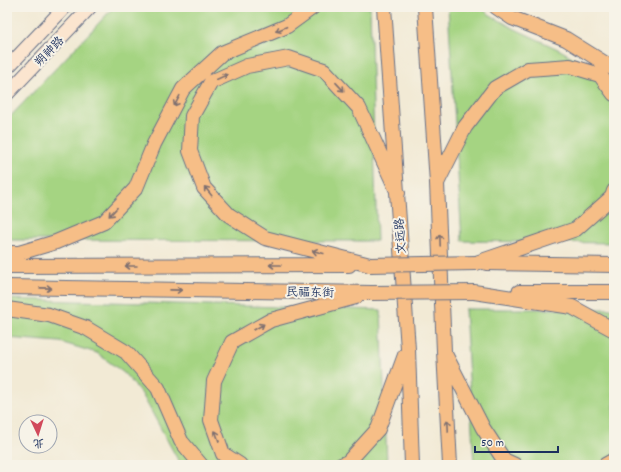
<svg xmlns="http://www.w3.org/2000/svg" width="621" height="472" font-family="Dekko,'LXGW WenKai TC',sans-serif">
<rect width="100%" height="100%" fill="#f7f3e8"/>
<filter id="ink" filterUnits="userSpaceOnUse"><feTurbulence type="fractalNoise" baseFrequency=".025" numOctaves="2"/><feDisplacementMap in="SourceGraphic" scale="8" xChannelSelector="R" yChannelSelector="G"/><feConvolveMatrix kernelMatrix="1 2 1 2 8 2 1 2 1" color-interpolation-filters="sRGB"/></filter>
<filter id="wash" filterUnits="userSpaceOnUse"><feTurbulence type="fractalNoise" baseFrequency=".012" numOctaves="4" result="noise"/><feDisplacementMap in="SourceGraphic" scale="16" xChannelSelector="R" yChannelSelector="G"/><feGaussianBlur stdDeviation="0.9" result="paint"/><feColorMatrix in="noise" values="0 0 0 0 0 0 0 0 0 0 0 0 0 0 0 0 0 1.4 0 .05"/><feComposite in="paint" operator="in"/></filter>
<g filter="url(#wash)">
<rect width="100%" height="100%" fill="#f2ead5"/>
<!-- green -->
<path fill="#a5d482" stroke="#608270" d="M114 7H370L377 241 7 240V120Z
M448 7H481L487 13 513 28 560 50 591 68 614 91V243L462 241Z
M7 299 381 310 387 465H182L178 460 142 394 124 373 97 353 60 342 7 338Z
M465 309H614V465H474Z"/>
</g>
<g filter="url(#ink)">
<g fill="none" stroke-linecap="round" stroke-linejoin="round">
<defs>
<path id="secondary" d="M7 68 65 7
M7 94 90 7"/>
<path id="primary" d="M384 7 408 349 412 465
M425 7 437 183 444 351 450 465
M496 7 512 18 566 39 614 69
M437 183 465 127 495 88 528 69 570 66 600 75 614 94
M7 253H19L56 242 104 222 136 188 154 144 183 89 222 53 287 26 313 7
M476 263 576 229 612 197 614 191
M486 263 614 265
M370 265 265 238 229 215 204 188 190 151 192 116 211 82 247 66 289 58 324 70 359 108 398 193
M7 266 349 265
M7 287 372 293
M474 292 572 307 614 330
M519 292H614
M7 309 49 315 86 328 126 352 158 388 181 441 201 465
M446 356 483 428 504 460 515 465
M240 465 223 454 211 420 214 381 232 342 271 320 356 297
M341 465 348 462 378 429 405 355
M605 465 614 460"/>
</defs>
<!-- secondary casing -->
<use href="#secondary" stroke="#667088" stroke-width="15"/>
<!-- primary casing -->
<use href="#primary" stroke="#667088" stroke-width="16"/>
<!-- secondary -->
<use href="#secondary" stroke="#fbe5cf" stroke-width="13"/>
<!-- primary -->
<use href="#primary" stroke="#f6be87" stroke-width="14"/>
<defs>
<path id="primary-bridge" d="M370 265 476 263
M372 293 474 292"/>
</defs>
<!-- primary-bridge casing -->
<use href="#primary-bridge" stroke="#667088" stroke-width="16" stroke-linecap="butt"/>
<!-- primary-bridge -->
<use href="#primary-bridge" stroke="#f6be87" stroke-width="14"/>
</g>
<!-- one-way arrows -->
<defs><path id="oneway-shaft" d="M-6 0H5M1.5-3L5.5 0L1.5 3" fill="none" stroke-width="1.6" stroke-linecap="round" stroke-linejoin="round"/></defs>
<g stroke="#7e6f70">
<use href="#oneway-shaft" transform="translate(281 29) rotate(157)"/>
<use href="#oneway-shaft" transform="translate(222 77) rotate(-25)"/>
<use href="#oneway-shaft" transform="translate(340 87) rotate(47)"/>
<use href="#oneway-shaft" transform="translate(177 101) rotate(118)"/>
<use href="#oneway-shaft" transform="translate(208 191) rotate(-129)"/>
<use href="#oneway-shaft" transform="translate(113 212) rotate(133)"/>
<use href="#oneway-shaft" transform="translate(440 240) rotate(-92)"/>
<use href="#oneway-shaft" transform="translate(318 252) rotate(-166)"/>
<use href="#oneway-shaft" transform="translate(275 265) rotate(180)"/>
<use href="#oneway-shaft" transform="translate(131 266) rotate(180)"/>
<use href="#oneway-shaft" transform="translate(46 288) rotate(1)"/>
<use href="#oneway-shaft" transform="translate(176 290) rotate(1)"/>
<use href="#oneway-shaft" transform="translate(259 327) rotate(-30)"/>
<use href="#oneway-shaft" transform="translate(448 426) rotate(-93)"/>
<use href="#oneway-shaft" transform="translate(217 436) rotate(-110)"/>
</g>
</g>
<g text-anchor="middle" stroke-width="4" stroke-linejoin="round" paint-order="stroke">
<!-- street labels -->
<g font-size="12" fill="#1b2f5e" stroke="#f7f3e8">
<text transform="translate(49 51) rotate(-46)" y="4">朔神路</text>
<text transform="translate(400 236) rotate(-94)" y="4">文远路</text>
<text transform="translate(310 292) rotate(1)" y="4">民福东街</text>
</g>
</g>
<!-- margin -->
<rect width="621" height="472" fill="none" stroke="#f7f3e8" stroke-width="24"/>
<!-- north arrow -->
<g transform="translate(38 434) rotate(176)"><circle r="19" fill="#f7f3e8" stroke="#9fa5b1"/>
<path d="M0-3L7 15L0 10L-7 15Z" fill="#d1495b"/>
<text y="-6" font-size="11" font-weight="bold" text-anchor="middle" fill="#1b2f5e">北</text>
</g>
<!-- scale -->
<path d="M475 446v6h83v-6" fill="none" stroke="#1b2f5e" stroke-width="2"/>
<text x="481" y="446" font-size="12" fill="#1b2f5e" stroke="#f7f3e8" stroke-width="3" paint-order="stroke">50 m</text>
</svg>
